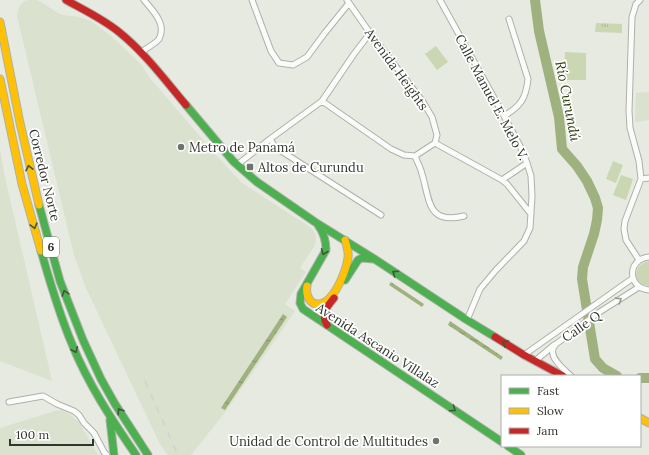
<svg xmlns="http://www.w3.org/2000/svg" width="649" height="455" font-family="Lora,serif">
<defs>
<pattern id="park-tufts" width="24" height="20" patternUnits="userSpaceOnUse"><rect width="24" height="20" fill="#cad7b2"/><path d="M3 7l-1-3M5 7V3M7 7l1-3M15 17l-1-3M17 17v-4M19 17l1-3" fill="none" stroke="#aeb999"/></pattern>
<pattern id="water-ripples" width="26" height="14" patternUnits="userSpaceOnUse"><rect width="26" height="14" fill="#a0b180"/><path d="M2 4q2-2 4 0t4 0M15 11q2-2 4 0t4 0" fill="none" stroke="#839169"/></pattern>
</defs>
<rect width="100%" height="100%" fill="#e6eae0"/>
<!-- built -->
<path fill="#dae1ce" d="M28 0H36L41 2 58 13 63 15 79 17 91 21 112 37 141 64 149 77 215 154 242 183 310 227 313 230 316 236 315 245 300 268 306 272 285 304 295 311 226 411 191 455H168L160 444 86 288 74 255 18 20 17 15 19 7 24 1Z
M649 92V120L635 122 636 93Z
M0 149 4 173 52 381 0 361Z
M61 410 69 414 79 422 98 455H0V428L55 411Z"/>
<!-- grass -->
<path fill="#cad7b2" d="M436 46 448 62 437 70 425 54Z
M565 52 586 53V80H564Z
M613 161 623 165 616 183 606 179Z
M621 175 633 179 626 200 613 195Z
M649 261V286C632 285 632 264 649 261Z"/>
<!-- park -->
<path fill="url(#park-tufts)" d="M596 23 622 24V33L595 32Z"/>
<!-- water -->
<path fill="url(#water-ripples)" d="M391 282 424 304 422 307 389 285Z
M283 314 287 317 225 410 221 408Z
M450 321 503 357 501 360 448 325Z"/>
<g fill="none" stroke-linecap="round" stroke-linejoin="round">
<!-- river -->
<path stroke="#a0b180" stroke-width="10" d="M535 0 539 31 559 117 562 149 577 166 587 181 595 198 598 208 597 220 594 234 583 267 582 279 595 359 603 368 617 376
M640 378H649"/>
<defs>
<path id="street" d="M252 0 271 51 279 63 293 65 307 57 324 34 349 3
M347 0 370 33 423 102 432 117 437 135 435 143
M440 0 504 116 520 146 527 163 531 176 532 196 530 228 524 241 496 270 480 289 467 320
M141 52C146 49 156 43 159 39 167 24 153 11 144 0
M322 101 391 149 404 155 415 156 435 143
M504 116C521 106 526 98 528 79L509 19
M270 139 275 147 381 215
M435 143 502 180 507 184 531 214
M415 156C417 162 421 168 422 174 430 200 427 225 464 216
M237 165 270 139 322 101 354 54 370 33
M641 179 649 178
M502 180 527 163
M649 257C627 259 627 288 649 290
M639 260 626 240 624 229 625 221 641 179 639 161 630 128 629 111 632 17 636 4 640 0
M524 355 633 278
M535 361 554 345
M571 376C565 370 550 359 553 349 553 347 555 346 556 344L598 313 639 287
M9 402 43 396 57 404 74 411 79 415 84 423 94 433 104 452 107 455"/>
<path id="fast" d="M186 105 233 161 257 182 315 222 373 258 467 320 495 337
M39 205 60 281 83 340 101 379 115 404 148 455
M318 225C324 233 326 240 326 250L301 294 300 303 303 309 502 442
M41 251C50 282 59 314 72 344 88 384 112 420 136 455
M345 280 358 260 362 258 373 259
M110 420 114 455
M508 446 521 455"/>
<path id="slow" d="M0 22 20 123 39 205
M0 79 22 184 41 251
M307 286C305 297 312 309 325 302 336 295 346 272 348 258 349 252 347 246 345 240
M640 418 649 423"/>
<path id="jam" d="M66 0C84 10 103 19 119 32 145 53 165 80 186 105
M327 325C320 313 327 307 334 298
M495 337 524 355 563 376"/>
</defs>
<!-- street casing -->
<use href="#street" stroke="#aeb1a9" stroke-width="7"/>
<!-- fast casing -->
<use href="#fast" stroke="#aeb1a9" stroke-width="9"/>
<!-- slow casing -->
<use href="#slow" stroke="#aeb1a9" stroke-width="9"/>
<!-- jam casing -->
<use href="#jam" stroke="#aeb1a9" stroke-width="9"/>
<!-- street -->
<use href="#street" stroke="#fbfcfa" stroke-width="5"/>
<!-- fast -->
<use href="#fast" stroke="#4caf50" stroke-width="7"/>
<!-- slow -->
<use href="#slow" stroke="#ffc107" stroke-width="7"/>
<!-- jam -->
<use href="#jam" stroke="#c62828" stroke-width="7"/>
<!-- rail -->
<path stroke="#d2d3d0" stroke-width="1.5" stroke-dasharray="7 7" stroke-linecap="butt" d="M145 381 178 455"/>
</g>
<!-- one-way arrows -->
<defs><path id="oneway-chevron" d="M-2-3.5L2.5 0L-2 3.5" fill="none" stroke-width="1.6" stroke-linecap="round" stroke-linejoin="round"/></defs>
<g stroke="#3a5a38">
<use href="#oneway-chevron" transform="translate(29 168) rotate(-102)"/>
<use href="#oneway-chevron" transform="translate(34 226) rotate(75)"/>
<use href="#oneway-chevron" transform="translate(324 252) rotate(113)"/>
<use href="#oneway-chevron" transform="translate(395 273) rotate(-146)"/>
<use href="#oneway-chevron" transform="translate(65 293) rotate(-108)"/>
<use href="#oneway-chevron" transform="translate(505 343) rotate(-149)"/>
<use href="#oneway-chevron" transform="translate(75 350) rotate(65)"/>
<use href="#oneway-chevron" transform="translate(453 409) rotate(34)"/>
<use href="#oneway-chevron" transform="translate(120 411) rotate(-123)"/>
</g>
<use stroke="#969894" href="#oneway-chevron" transform="translate(619 300) rotate(-32)"/>
<!-- markers -->
<g fill="#71746c" stroke="#fff" stroke-width="1.5">
<circle cx="181" cy="147" r="4"/>
<rect x="246" y="163" width="8" height="8" rx="2"/>
<circle cx="436" cy="441" r="4"/>
</g>
<g text-anchor="middle" stroke-width="3.5" stroke-linejoin="round" paint-order="stroke">
<!-- shield labels -->
<rect fill="#fff" stroke="#70726c" stroke-width="1" x="43" y="237" width="16" height="20" rx="3"/>
<g font-size="12" font-weight="bold" fill="#32352d">
<text x="51" y="251">6</text>
</g>
<!-- street labels -->
<g font-size="13" fill="#32352d" stroke="#fff">
<text transform="translate(397 69) rotate(54)" y="5">Avenida Heights</text>
<text transform="translate(492 97) rotate(62)" y="5">Calle Manuel E. Melo V.</text>
<text transform="translate(45 175) rotate(76)" y="5">Corredor Norte</text>
<text transform="translate(581 326) rotate(-35)" y="5">Calle Q</text>
<text transform="translate(378 345) rotate(33)" y="5">Avenida Ascanio Villalaz</text>
</g>
<!-- poi labels -->
<g font-size="13" fill="#32352d" stroke="#fff" text-anchor="start">
<text x="189" y="152">Metro de Panamá</text>
<text x="258" y="172">Altos de Curundu</text>
<text x="428" y="446" text-anchor="end">Unidad de Control de Multitudes</text>
</g>
<!-- water labels -->
<g font-size="14" font-style="italic" fill="#303f0d" stroke="#fff">
<text transform="translate(568 101) rotate(79)" y="5">Río Curundú</text>
</g>
</g>
<!-- legend -->
<rect x="501" y="375" width="140" height="72" fill="#ffffff" stroke="#adaeab"/>
<rect x="509" y="388" width="20" height="6" fill="#4caf50" stroke="#adaeab"/>
<text x="537" y="395" font-size="12" fill="#32352d">Fast</text>
<rect x="509" y="408" width="20" height="6" fill="#ffc107" stroke="#adaeab"/>
<text x="537" y="415" font-size="12" fill="#32352d">Slow</text>
<rect x="509" y="428" width="20" height="6" fill="#c62828" stroke="#adaeab"/>
<text x="537" y="435" font-size="12" fill="#32352d">Jam</text>
<!-- scale -->
<path d="M10 439v6h83v-6" fill="none" stroke="#32352d" stroke-width="2"/>
<text x="16" y="439" font-size="12" fill="#32352d" stroke="#ffffff" stroke-width="3" paint-order="stroke">100 m</text>
</svg>
